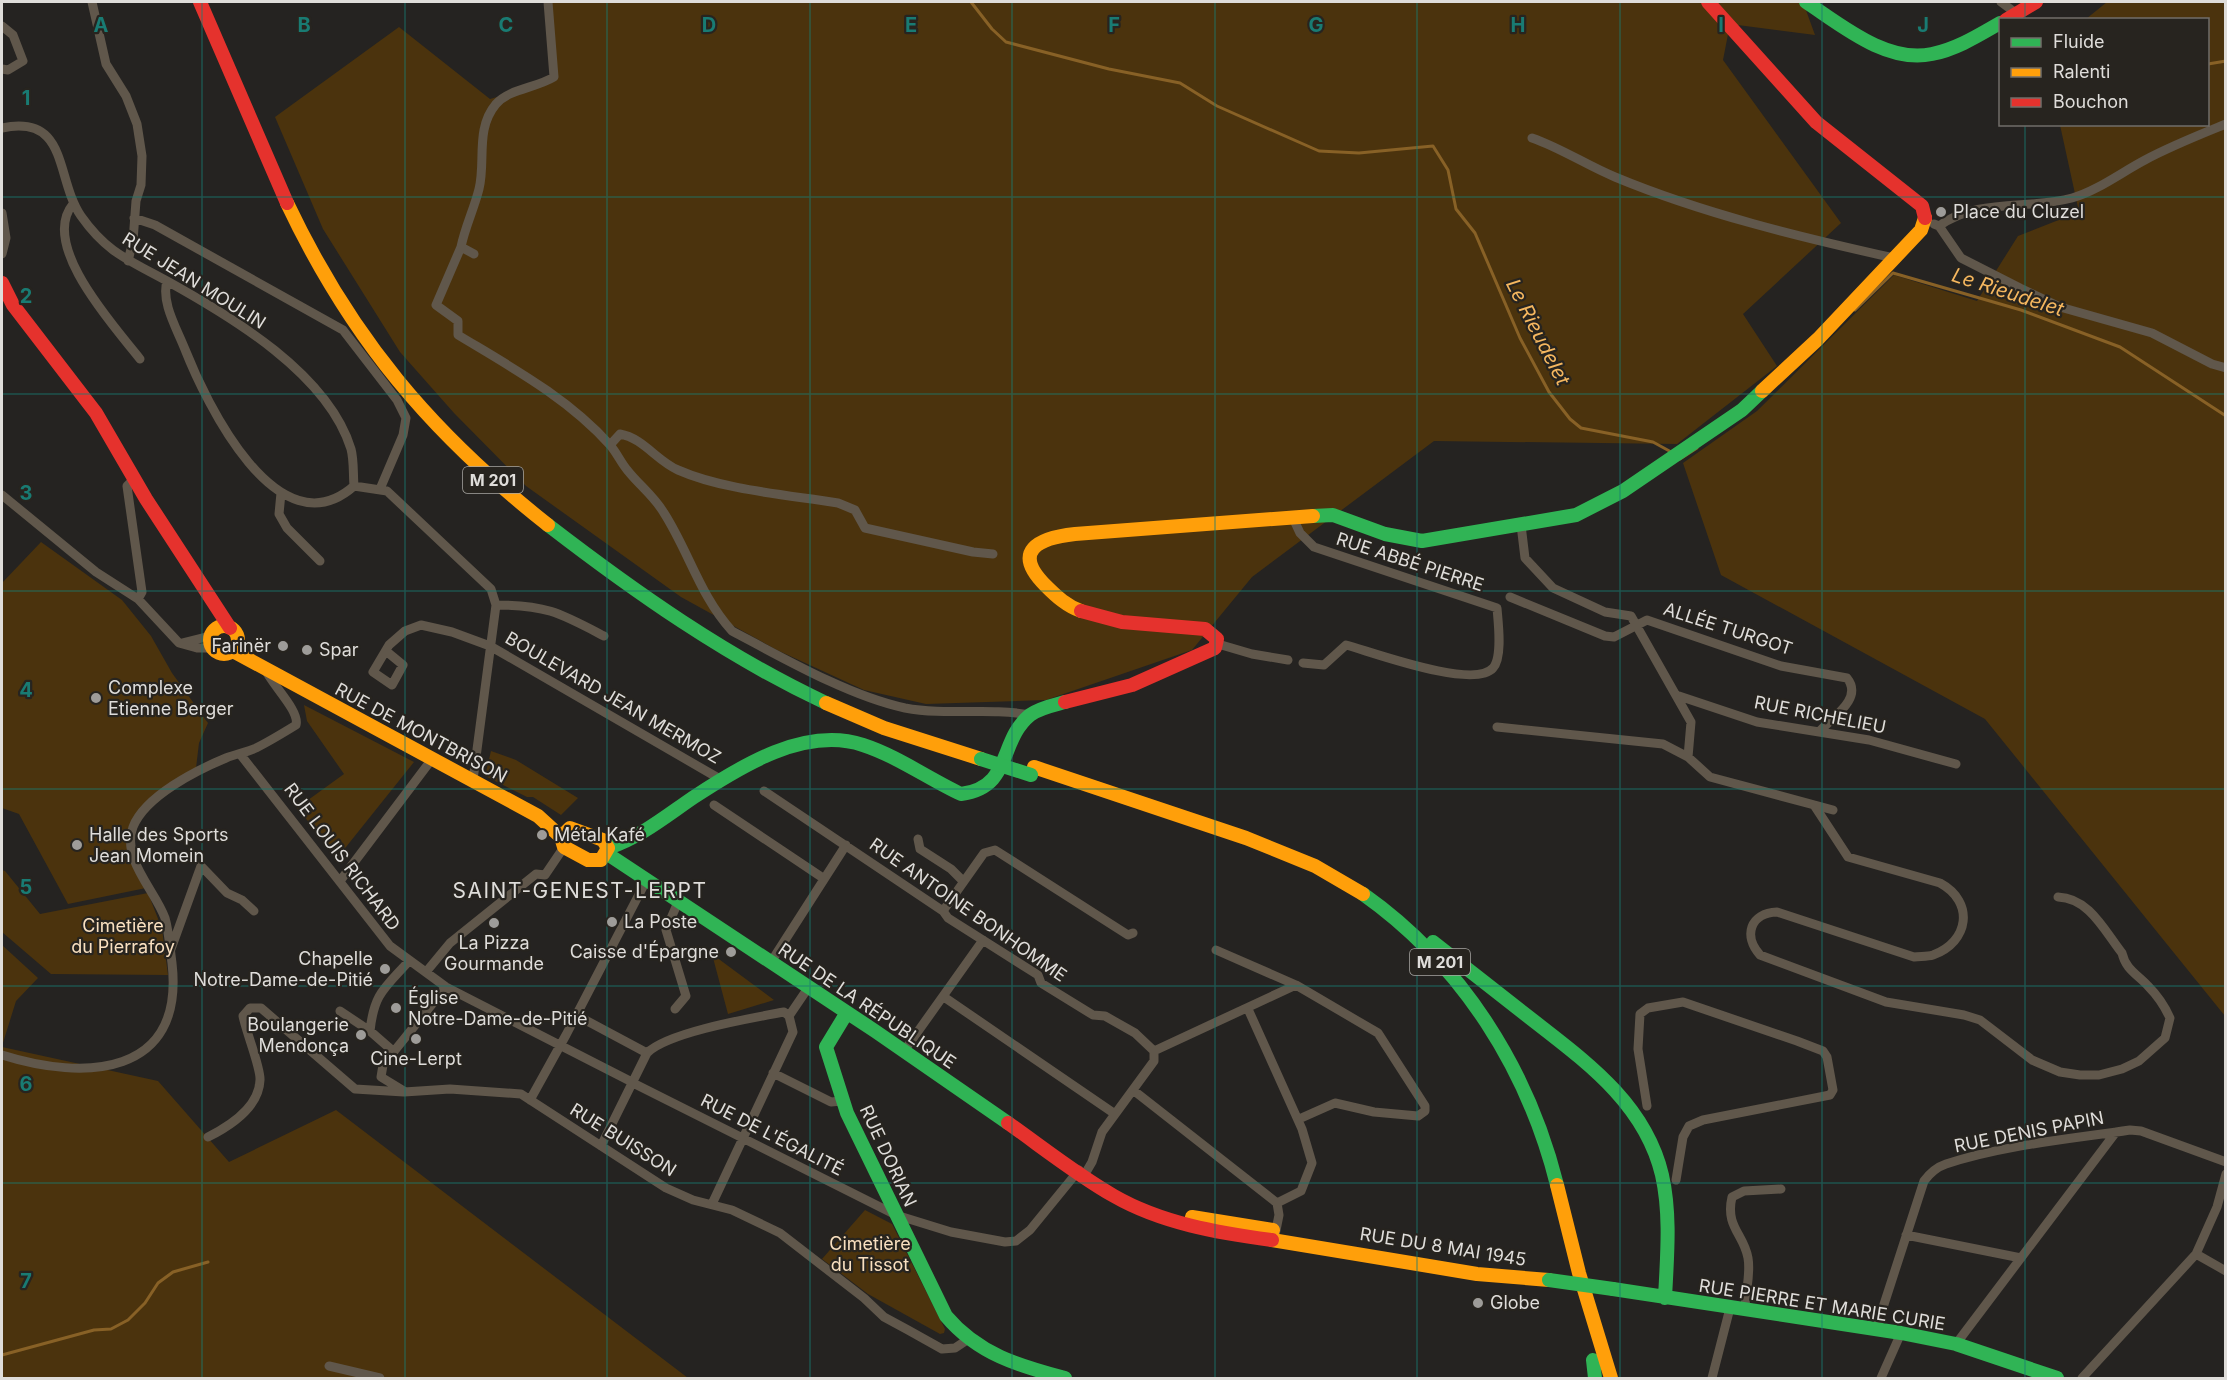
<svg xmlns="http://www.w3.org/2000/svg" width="2227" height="1380" font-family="Inter,sans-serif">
<rect width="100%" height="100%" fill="#252321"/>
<!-- green -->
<path fill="#4b330d" d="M546 2H1803L1815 35 1730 24 1723 60 1841 223 1743 314 1777 366 1677 444 1434 441 1252 577 1192 650 1046 700 926 704 864 690 777 650 681 597 526 486 454 413 400 352 323 229 275 117 399 27 490 99 555 80Z
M2107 2H2225V1016L1985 719 1721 575 1683 463 1757 411 1894 275 1977 301 2018 236 2079 212 2060 125 2208 124V20L2086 19Z
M41 542 122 600 151 636 172 673 208 723 199 743 196 768C169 784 144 797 129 826L146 888 68 904 19 814 2 808V583Z
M304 705 414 762 338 857 297 808 344 774 307 721Z
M491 751 516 760 578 798 561 815 533 797H527L485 776Z
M2 870 5 871 40 914 148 893 162 929 168 975 51 974 2 932Z
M2 945 38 978 16 1001 2 1046Z
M712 954 774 1000 728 1014Z
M2 1047 158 1081 229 1162 336 1110 688 1378H2Z
M865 1210 892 1224 945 1329 944 1333 940 1334 868 1294 822 1259Z"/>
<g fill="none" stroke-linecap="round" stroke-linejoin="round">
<!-- stream -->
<path stroke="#886126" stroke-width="3" d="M971 2 992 29 1006 42 1109 69 1180 83 1217 106 1319 151 1359 153 1433 146 1448 170 1456 209 1475 233 1520 338 1549 392 1570 419 1581 428 1653 442 1673 453
M2208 64 2226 61
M1855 310 1893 273 2021 310 2120 347 2226 416
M1680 459 1697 448
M2 1355 94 1330 111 1329 128 1320 145 1303 158 1283 173 1272 208 1262"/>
<!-- street -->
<path stroke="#60574b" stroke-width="9" d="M92 2 106 64 126 96 137 124 142 156 141 185 136 201 133 241 128 261
M2001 2 2017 14
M2 26 13 35 23 61 8 70 2 69
M2 128C69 114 55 178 81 216 107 253 129 260 167 281 232 317 328 374 351 449 354 460 353 474 354 486
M1532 138C1561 148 1586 165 1615 177 1704 214 1800 237 1894 258
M73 204C39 245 115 327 140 359
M2 213 6 238 2 254
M134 218 155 225 343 330 397 400 406 418 403 435 380 489
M1934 224 1939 226C1977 198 2028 210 2072 198 2097 191 2122 172 2145 160 2171 146 2199 135 2226 124
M1939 226 1961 258 2020 288 2060 307 2152 333 2212 364 2226 368
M461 247 436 305 458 321V335C511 367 568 398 610 445 617 453 621 463 628 471 640 486 654 496 664 513 689 552 700 596 732 631 783 658 849 696 905 708 947 716 988 707 1030 715
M474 254 461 247C465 227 474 209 479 189 486 161 475 129 496 104 509 89 536 88 554 77L548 2
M167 281C161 302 176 327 184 347 206 403 278 553 354 486
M610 445 620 434C643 438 657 461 678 470 723 490 789 495 838 503L855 510 865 528 973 552 993 554
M134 479 127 486 142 592 138 599
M354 486 387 491 491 589 496 605 473 780
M281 493 279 514 287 528 320 561
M2 495 96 572 138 599 179 643 197 648H212
M1293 518 1300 533 1314 547 1497 608C1498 622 1503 657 1493 668 1474 690 1372 652 1346 645L1324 665 1303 663
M1521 525 1525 558 1553 588 1605 612 1631 616 1691 722 1688 757
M1510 597 1605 636 1614 637 1647 620 1781 666 1847 678C1864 699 1831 718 1819 732
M496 605C547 605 560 613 604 636
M182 643 210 636
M1218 644 1252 654 1288 660
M386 651 403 665 392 685 373 672 389 645 405 631 421 625 452 632 490 646 720 779
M1679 696 1757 722 1869 740 1956 764
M1497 727 1663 744 1688 757 1710 777 1833 810
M240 754 390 946 446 987 628 1080
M764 791 943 911 948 918 1038 975 1041 983 1093 1015 1105 1016 1135 1033 1154 1051
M714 805 823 878
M1814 805 1848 857 1940 883C1975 902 1969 942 1933 955 1927 957 1920 956 1914 957L1777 912C1750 913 1743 936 1760 955L1886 1002 1964 1015 1980 1020 2032 1060 2060 1072 2080 1075H2099L2122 1069 2139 1061 2165 1038 2170 1018C2165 1007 2156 994 2148 986 2137 974 2126 970 2122 953 2104 930 2089 898 2058 897
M918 839 920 849 951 869 963 881
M340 881 432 759
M943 911 984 853 995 850 1117 928 1128 935 1133 933
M171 949 201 866 227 893 242 900 254 911
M1216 950 1296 985 1378 1033 1425 1106V1111L1418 1116 1374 1112 1335 1103 1299 1119
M771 962 846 845
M426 972 450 943 536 874 545 875 564 847
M944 997 1115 1114
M675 1009 686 996 666 930 678 902
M1248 1009 1302 1129 1312 1163 1301 1191 1277 1203 1279 1215 1275 1235
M340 1011 370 1031 394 1052
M576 1015 647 1053 601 1146
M370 1031C374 993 385 988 409 961
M904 1051 983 940
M647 1053C668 1032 752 1018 784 1012L789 1016 808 988
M2 1055C84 1081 185 1077 172 963 170 949 169 932 165 918 155 890 121 859 133 827 145 796 197 770 226 758 236 754 247 752 256 748 270 741 283 733 296 725 300 711 272 685 265 669
M773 1073 831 1102 842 1101
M633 1083 896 1215 951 1232 1005 1242 1016 1241 1030 1230 1079 1170
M1133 1090 1277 1203
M404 1091 381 1077 383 1065 446 987
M530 1100 566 1035 646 881
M1647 1106 1638 1049 1640 1014 1648 1008 1683 1002 1797 1041 1823 1051 1827 1057 1833 1090 1830 1095 1703 1120 1689 1126 1683 1137 1676 1180
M208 1137C230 1126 259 1108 260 1080 261 1068 246 1032 243 1016L250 1008H261L355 1089 404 1092 450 1089 521 1094 666 1188 693 1200 732 1210 780 1233 864 1298 884 1317 908 1330 942 1349 955 1348 967 1340
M1085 1174 1092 1162 1102 1132 1154 1061V1051L1296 985
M712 1204 793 1032 789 1016
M1906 1235 2021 1258
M2196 1254 2226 1271
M1745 1309C1745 1293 1751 1275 1748 1258 1744 1234 1725 1227 1732 1197L1744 1191 1781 1189
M1876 1329 1924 1181C1930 1173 1937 1167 1946 1164 2003 1145 2071 1139 2130 1130L2141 1131 2226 1162
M1956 1344 2116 1132
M329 1366 380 1378
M1712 1378 1730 1308
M1881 1378 1901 1333
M2082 1378 2196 1254 2217 1207 2226 1174"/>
<!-- fast -->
<path stroke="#30b455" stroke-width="14" d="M1806 2C1841 25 1887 64 1932 54 1957 49 1979 35 2000 23
M1313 516 1333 515 1385 534 1422 541 1576 515 1623 491 1742 410 1762 391
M548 525C635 592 726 656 826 703
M608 848C641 837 666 816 694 797 741 766 805 726 863 745 897 756 929 779 961 794 1013 787 998 741 1030 715 1039 708 1054 705 1065 702
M606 853 875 1031 1008 1123
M1363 894C1462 964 1528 1069 1557 1185
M1433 942C1465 967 1498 993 1530 1018 1585 1061 1645 1103 1662 1175 1671 1215 1667 1257 1665 1298
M846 1014 826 1047 847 1113 946 1316C978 1354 1019 1366 1065 1378
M1613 1289 1901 1333 1956 1344 2057 1378
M1593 1360 1595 1378"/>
<!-- slow -->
<path stroke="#ff9f0a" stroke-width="14" d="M287 203C351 338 431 433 548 525
M1762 391 1818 339 1921 230 1925 218
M1081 611C1067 606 1057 597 1046 586 1011 551 1038 538 1075 534L1313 516
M210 640a14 14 0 1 1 28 0a14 14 0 1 1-28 0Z
M233 651 538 816 561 837
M826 703 884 728 981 759
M1034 767 1246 838 1315 866 1363 894
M570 828 603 840 608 848 601 860H588L564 847 561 837Z
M1557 1185 1579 1273 1611 1378
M1192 1217 1273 1230
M1272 1240 1477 1274 1549 1280"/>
<!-- jam -->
<path stroke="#e5322d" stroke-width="14" d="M200 2 287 203
M1708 2 1816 122 1922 206 1925 218
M2006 20 2036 2
M2 283 13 305 96 413 146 499 230 628
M1065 702 1132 685 1215 648 1217 639 1205 629 1122 622 1081 611
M1008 1123C1042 1147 1077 1175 1114 1196 1161 1223 1218 1233 1272 1240"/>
<!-- fast-bridge -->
<path stroke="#30b455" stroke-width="14" d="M981 759 1031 775
M1549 1280 1613 1289"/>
</g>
<!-- grid -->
<path fill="none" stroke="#197b73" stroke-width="1.5" stroke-opacity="0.55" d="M202 2V1378M405 2V1378M607 2V1378M810 2V1378M1012 2V1378M1215 2V1378M1417 2V1378M1620 2V1378M1822 2V1378M2025 2V20M2025 124V1378M2 197H2226M2 394H2226M2 591H2226M2 789H2226M2 986H2226M2 1183H2226"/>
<!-- markers -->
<g fill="#9e9c99" stroke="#27241f" stroke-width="2">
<circle cx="1941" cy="212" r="6"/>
<circle cx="283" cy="646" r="6"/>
<circle cx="307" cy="650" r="6"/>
<circle cx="96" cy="698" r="6"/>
<circle cx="542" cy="835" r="6"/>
<circle cx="77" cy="845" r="6"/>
<circle cx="612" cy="922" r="6"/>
<circle cx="494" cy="923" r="6"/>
<circle cx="731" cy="952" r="6"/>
<circle cx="385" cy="969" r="6"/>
<circle cx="396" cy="1008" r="6"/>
<circle cx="361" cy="1035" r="6"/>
<circle cx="416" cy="1039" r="6"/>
<circle cx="1478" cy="1303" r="6"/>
</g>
<g text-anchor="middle" stroke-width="4.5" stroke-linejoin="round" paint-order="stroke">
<!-- shield labels -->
<g fill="#27241f" stroke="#a8a6a2" stroke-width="1.5">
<rect x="463" y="467" width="60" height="26" rx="4.5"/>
<rect x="1410" y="949" width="60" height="26" rx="4.5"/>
</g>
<g font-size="16" font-weight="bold" fill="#dfddda">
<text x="493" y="486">M 201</text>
<text x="1440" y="968">M 201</text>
</g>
<!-- poi labels -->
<g font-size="18" fill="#dfddda" stroke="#27241f" text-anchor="start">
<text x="1953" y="218">Place du Cluzel</text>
<text x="271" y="652" text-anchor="end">Farinër</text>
<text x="319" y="656">Spar</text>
<text x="108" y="694">Complexe<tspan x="108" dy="21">Etienne Berger</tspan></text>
<text x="89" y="841">Halle des Sports<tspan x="89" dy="21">Jean Momein</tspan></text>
<text x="554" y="841">Métal Kafé</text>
<text x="624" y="928">La Poste</text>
<text x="494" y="949" text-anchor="middle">La Pizza<tspan x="494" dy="21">Gourmande</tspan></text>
<text x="719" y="958" text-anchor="end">Caisse d'Épargne</text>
<text x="373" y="965" text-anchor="end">Chapelle<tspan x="373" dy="21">Notre-Dame-de-Pitié</tspan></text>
<text x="408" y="1004">Église<tspan x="408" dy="21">Notre-Dame-de-Pitié</tspan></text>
<text x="349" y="1031" text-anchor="end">Boulangerie<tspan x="349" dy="21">Mendonça</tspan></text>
<text x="416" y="1065" text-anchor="middle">Cine-Lerpt</text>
<text x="1490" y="1309">Globe</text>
</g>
<!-- street labels -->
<g font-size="18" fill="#dfddda" stroke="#27241f">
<text transform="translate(194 281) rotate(32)" y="6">RUE JEAN MOULIN</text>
<text transform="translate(1410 562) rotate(18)" y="6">RUE ABBÉ PIERRE</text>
<text transform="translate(1728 629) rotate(18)" y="6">ALLÉE TURGOT</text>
<text transform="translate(613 698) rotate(30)" y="6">BOULEVARD JEAN MERMOZ</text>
<text transform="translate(1820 715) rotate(11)" y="6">RUE RICHELIEU</text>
<text transform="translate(421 733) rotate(28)" y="6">RUE DE MONTBRISON</text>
<text transform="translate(342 857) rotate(53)" y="6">RUE LOUIS RICHARD</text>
<text transform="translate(968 910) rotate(35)" y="6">RUE ANTOINE BONHOMME</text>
<text transform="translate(867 1006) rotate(34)" y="6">RUE DE LA RÉPUBLIQUE</text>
<text transform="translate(2029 1132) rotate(-11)" y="6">RUE DENIS PAPIN</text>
<text transform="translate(772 1135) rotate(27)" y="6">RUE DE L'ÉGALITÉ</text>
<text transform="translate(623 1140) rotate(32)" y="6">RUE BUISSON</text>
<text transform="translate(888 1156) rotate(65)" y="6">RUE DORIAN</text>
<text transform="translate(1443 1247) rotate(9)" y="6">RUE DU 8 MAI 1945</text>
<text transform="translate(1822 1305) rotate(9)" y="6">RUE PIERRE ET MARIE CURIE</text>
</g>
<!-- park labels -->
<g font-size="18" fill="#f9e0c0" stroke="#27241f">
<text x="123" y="932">Cimetière<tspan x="123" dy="21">du Pierrafoy</tspan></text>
<text x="870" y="1250">Cimetière<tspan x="870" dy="21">du Tissot</tspan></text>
</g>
<!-- water labels -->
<g font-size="20" font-style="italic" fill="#f5b75f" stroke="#27241f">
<text transform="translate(2008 292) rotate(18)" y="7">Le Rieudelet</text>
<text transform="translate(1538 332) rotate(63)" y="7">Le Rieudelet</text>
</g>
<!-- quarter labels -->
<g font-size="21" letter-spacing="1.5" fill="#dfddda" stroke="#27241f">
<text x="580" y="898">SAINT-GENEST-LERPT</text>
</g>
</g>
<g font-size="20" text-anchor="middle" font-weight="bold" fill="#197b73" stroke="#27241f" stroke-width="4.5" stroke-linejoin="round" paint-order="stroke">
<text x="101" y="32">A</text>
<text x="304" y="32">B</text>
<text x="506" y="32">C</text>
<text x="709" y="32">D</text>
<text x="911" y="32">E</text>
<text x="1114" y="32">F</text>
<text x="1316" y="32">G</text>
<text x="1518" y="32">H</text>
<text x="1721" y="32">I</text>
<text x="1923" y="32">J</text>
<text x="26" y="105">1</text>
<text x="26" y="303">2</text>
<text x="26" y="500">3</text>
<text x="26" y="697">4</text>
<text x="26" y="894">5</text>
<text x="26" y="1091">6</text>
<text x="26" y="1288">7</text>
</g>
<!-- border -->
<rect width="2227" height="1380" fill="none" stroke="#dfddda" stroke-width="6"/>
<!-- legend -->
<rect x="1999" y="18" width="210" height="108" fill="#27241f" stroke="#716e6a" stroke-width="1.5"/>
<rect x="2011" y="38" width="30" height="9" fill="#30b455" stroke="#716e6a" stroke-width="1.5"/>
<text x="2053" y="48" font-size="18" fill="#dfddda">Fluide</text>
<rect x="2011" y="68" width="30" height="9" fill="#ff9f0a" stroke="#716e6a" stroke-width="1.5"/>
<text x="2053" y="78" font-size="18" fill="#dfddda">Ralenti</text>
<rect x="2011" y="98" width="30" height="9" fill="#e5322d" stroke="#716e6a" stroke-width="1.5"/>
<text x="2053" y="108" font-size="18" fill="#dfddda">Bouchon</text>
</svg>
